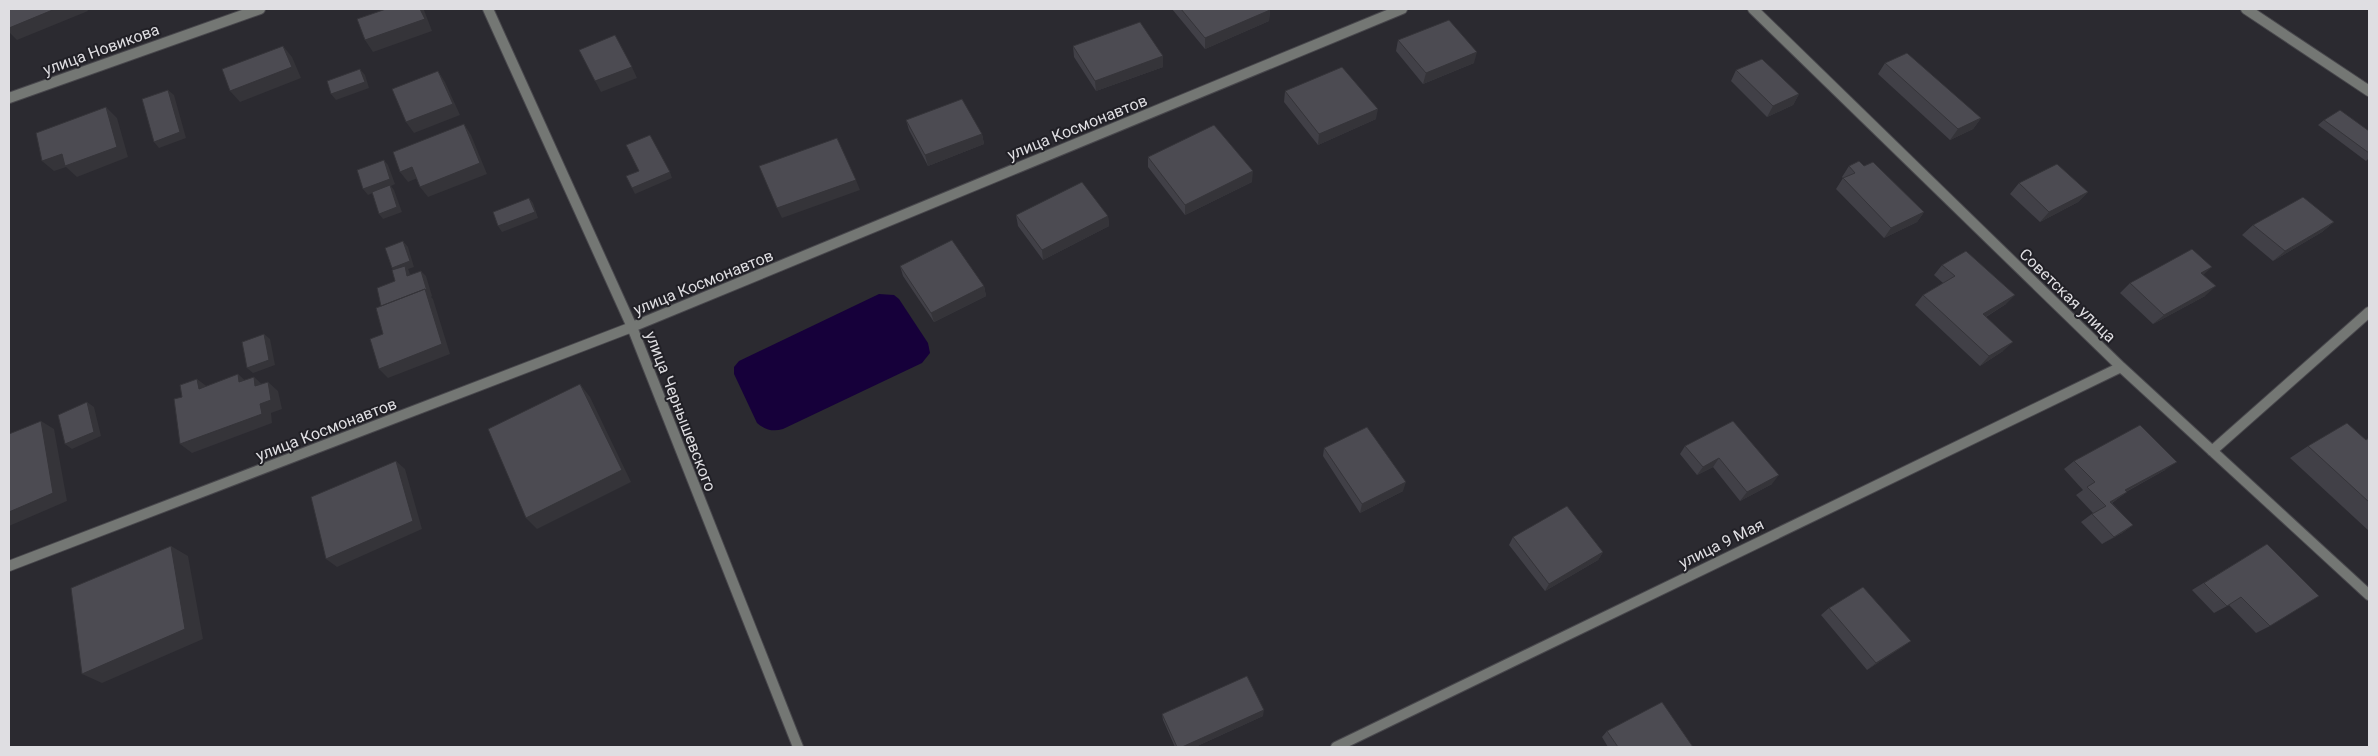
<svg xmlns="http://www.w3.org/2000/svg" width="2378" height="756" font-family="Roboto,sans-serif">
<rect width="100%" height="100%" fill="#2b2a30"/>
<!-- water -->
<path fill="#16003a" d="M879 294 894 295 899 299 928 343 930 353 922 363 783 429C773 432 765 430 757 423L734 374V367L739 361Z"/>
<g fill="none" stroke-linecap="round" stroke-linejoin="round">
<defs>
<path id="minor" d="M488 9 632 327 798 747
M1753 9 2121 367 2369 595
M2246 9 2369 91
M9 98 260 9
M2212 451 2369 312
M9 566 632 327 1402 9
M1336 747 2121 367"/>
</defs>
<!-- minor casing -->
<use href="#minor" stroke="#48474c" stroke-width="12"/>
<!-- minor -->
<use href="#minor" stroke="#747774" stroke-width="10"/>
</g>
<!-- wall -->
<path fill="#414047" d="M1172 9H1269L1270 10 1269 21 1205 49Z
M1398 40 1474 63 1423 84 1396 51Z
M1073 46 1163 56V67L1096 91 1074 57Z
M1885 63 1981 118 1973 129 1950 140 1878 74Z
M1736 70 1799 94 1793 105 1767 117 1731 81Z
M1285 91 1376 119 1318 145 1284 102Z
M906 120 982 134 984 144 928 166 909 130Z
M2324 120 2369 131V158L2366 161 2318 125Z
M1148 157 1252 182 1185 215 1148 167Z
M1849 166H1864L1924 212 1917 222 1884 238 1836 189 1843 178 1842 177Z
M2019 183 2088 192 2078 202 2040 222 2010 194Z
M1016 215 1108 216 1109 226 1043 260 1018 226Z
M2334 222 2322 232 2273 261 2242 235 2253 225Z
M1942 265 2006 304 1986 317 2003 351 1980 366 1915 305 1923 295 1943 283 1934 275Z
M900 266 984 286 986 296 934 322 903 276Z
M2203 275 2205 296 2153 324 2120 293 2130 283Z
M1733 421 1772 484 1740 501 1713 467 1697 475 1680 454 1685 446Z
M2369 438V531L2290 458 2308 446 2366 440Z
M1324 448 1403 491 1360 513 1323 456Z
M2074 461 2165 470 2126 492H2127L2112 503 2133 525 2122 533 2102 544 2081 522 2093 513 2076 495 2083 490 2064 469Z
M1513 537 1603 552 1598 560 1545 591 1509 545Z
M2267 544 2270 626 2256 633 2229 605 2214 613 2192 590Z
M1829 608 1911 641 1867 670 1821 615Z
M1162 714 1263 716 1195 747H1175L1163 720Z
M1607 731 1693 747H1608L1602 737Z"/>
<!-- shaded-wall -->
<path fill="#353439" d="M55 9H87L88 11 17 40 9 32V28Z
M420 9H423L424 10 432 31 373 52 365 40Z
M1270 10 1269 21 1205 49V38Z
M283 46 292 57 301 78 240 102 230 91Z
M1477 52 1474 63 1423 84 1426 73Z
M1163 56V67L1096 91 1095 81Z
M632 67 637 78 601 92 595 81Z
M360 69 365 75 369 88 336 100 331 94Z
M438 71 445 82 460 115 414 133 406 122Z
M168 90 174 95 186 138 159 148 154 142Z
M1799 94 1793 105 1767 117 1773 106Z
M106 107 117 118 128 157 77 177 66 167 54 171 42 161Z
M1378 109 1376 119 1318 145 1319 134Z
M1981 118 1973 129 1950 140 1958 129Z
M464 124 471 135 487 174 428 197 420 187Z
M982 134 984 144 928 166 925 155Z
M384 160 388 165 395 184 391 186 394 190 402 212 383 219 379 214 390 186 368 195 363 189Z
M412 167 420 177 408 182 400 172Z
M1253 171 1252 182 1185 215V205Z
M670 172 672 178 635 194 632 188Z
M856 180 860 190 782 218 777 208Z
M2088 192 2078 202 2040 222 2049 212Z
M529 198 533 203 538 218 502 232 498 226Z
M1924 212 1917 222 1884 238 1891 228Z
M1108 216 1109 226 1043 260 1042 250Z
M2334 222 2322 232 2273 261 2285 251Z
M403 241 408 247 414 267 408 269 409 271 412 281 396 274 392 268Z
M2212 267 2201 277V273Z
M421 271 426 276 432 296 431 297 433 299 450 354 388 378 379 369Z
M984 286 986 296 934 322 931 313Z
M2216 286 2205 296 2153 324 2164 315Z
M2015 295 2006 304 1974 324 1983 314Z
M264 334 270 339 275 365 253 373 247 368Z
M2013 342 2003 351 1980 366 1989 356Z
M238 374 249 384 239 382Z
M254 377 264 386H255Z
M197 379 209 388 199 389Z
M268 382 278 391 282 409 271 413 272 423 192 453 180 444 260 404Z
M580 384 590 397 631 482 537 529 526 518Z
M87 402 94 407 101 436 72 449 65 444Z
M41 421 54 429 67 501 9 526V512Z
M1719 458 1713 467 1697 475 1703 467Z
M396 461 405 469 422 529 337 567 326 559Z
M2177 462 2165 470 2114 498 2125 490Z
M1779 475 1772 484 1740 501 1747 492Z
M1406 482 1403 491 1360 513 1362 504Z
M2127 492 2116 500 2106 506 2110 502Z
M2133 525 2122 533 2102 544 2114 537Z
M171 546 188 556 203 639 102 683 82 674Z
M1603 552 1598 560 1545 591 1549 584Z
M1911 641 1901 648 1867 670 1876 663Z
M1264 710 1263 716 1195 747H1182Z"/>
<!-- building -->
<path fill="#4c4b52" stroke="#353439" d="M9 9H55L9 28Z
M386 9H420L425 19 365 40 357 19Z
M1181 9H1269L1270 10 1205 38Z
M1449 20 1477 52 1426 73 1398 40Z
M1140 22 1163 56 1095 81 1073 46Z
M615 35 632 67 595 81 579 50Z
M283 46 292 67 230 91 222 69Z
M1907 53 1981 118 1958 129 1885 63Z
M1762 59 1799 94 1773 106 1736 70Z
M1342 67 1378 109 1319 134 1285 91Z
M360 69 365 82 331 94 327 81Z
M438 71 453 104 406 122 392 89Z
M168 90 180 132 154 142 142 99Z
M962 99 982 134 925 155 906 120Z
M106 107 117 147 65 166 62 154 42 161 36 133Z
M2340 110 2369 131V153L2324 120Z
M464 124 480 163 420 187 412 167 400 172 393 152Z
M1214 125 1253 171 1185 205 1148 157Z
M650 135 670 172 632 188 626 176 639 171 626 145Z
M837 138 856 180 777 208 759 166Z
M384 160 390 179 363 189 357 170Z
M1859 161 1864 166 1873 162 1924 212 1891 228 1843 178 1855 173 1849 166Z
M2057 164 2088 192 2049 212 2019 183Z
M1082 182 1108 216 1042 250 1016 215Z
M390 185 397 207 379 214 372 192Z
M2303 197 2334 222 2285 251 2253 225Z
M529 198 535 212 498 226 493 212Z
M952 240 984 286 931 313 900 266Z
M403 241 410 261 392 268 385 248Z
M2192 249 2212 267 2201 273 2216 286 2164 315 2130 283Z
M1966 251 2015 295 1983 314 2013 342 1989 356 1923 295 1955 276 1942 265Z
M405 266 407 276 421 271 427 291 425 289 381 306 377 288 395 281 392 270Z
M425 289 442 344 379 369 370 339 383 334 376 308Z
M264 334 269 360 247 368 242 342Z
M238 374 239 382 254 377 255 386 268 382 271 400 260 404 262 414 180 444 174 399 182 397 180 385 197 379 199 389Z
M580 384 622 470 526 518 488 429Z
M87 402 94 432 65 444 58 415Z
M41 421 53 493 9 512V434Z
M1733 421 1779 475 1747 492 1719 458 1703 467 1685 446Z
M2347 423 2366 440 2369 438V502L2308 446Z
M2140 425 2177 462 2125 490 2127 492 2110 502 2133 525 2114 537 2092 514 2106 506 2087 487 2095 482 2074 461Z
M1367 427 1406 482 1362 504 1324 448Z
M396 461 413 521 326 559 311 497Z
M1567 506 1603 552 1549 584 1513 537Z
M2267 544 2319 596 2270 626 2241 597 2227 606 2204 583Z
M171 546 185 629 82 674 71 588Z
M1863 587 1911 641 1876 663 1829 608Z
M1247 676 1264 710 1182 747H1177L1162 714Z
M1662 702 1693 747H1618L1607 731Z"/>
<g text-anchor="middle" stroke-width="4" stroke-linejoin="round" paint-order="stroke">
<!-- street labels -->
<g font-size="16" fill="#dfdee2" stroke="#212026">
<text transform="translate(101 49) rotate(-20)" y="6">улица Новикова</text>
<text transform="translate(1077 127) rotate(-22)" y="6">улица Космонавтов</text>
<text transform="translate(703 282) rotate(-22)" y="6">улица Космонавтов</text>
<text transform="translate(2068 295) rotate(44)" y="6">Советская улица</text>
<text transform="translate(681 411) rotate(69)" y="6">улица Чернышевского</text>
<text transform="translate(326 429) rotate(-21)" y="6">улица Космонавтов</text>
<text transform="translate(1721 543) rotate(-26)" y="6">улица 9 Мая</text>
</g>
</g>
<!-- border -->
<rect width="2378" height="756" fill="none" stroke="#dfdee2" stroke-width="20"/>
</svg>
